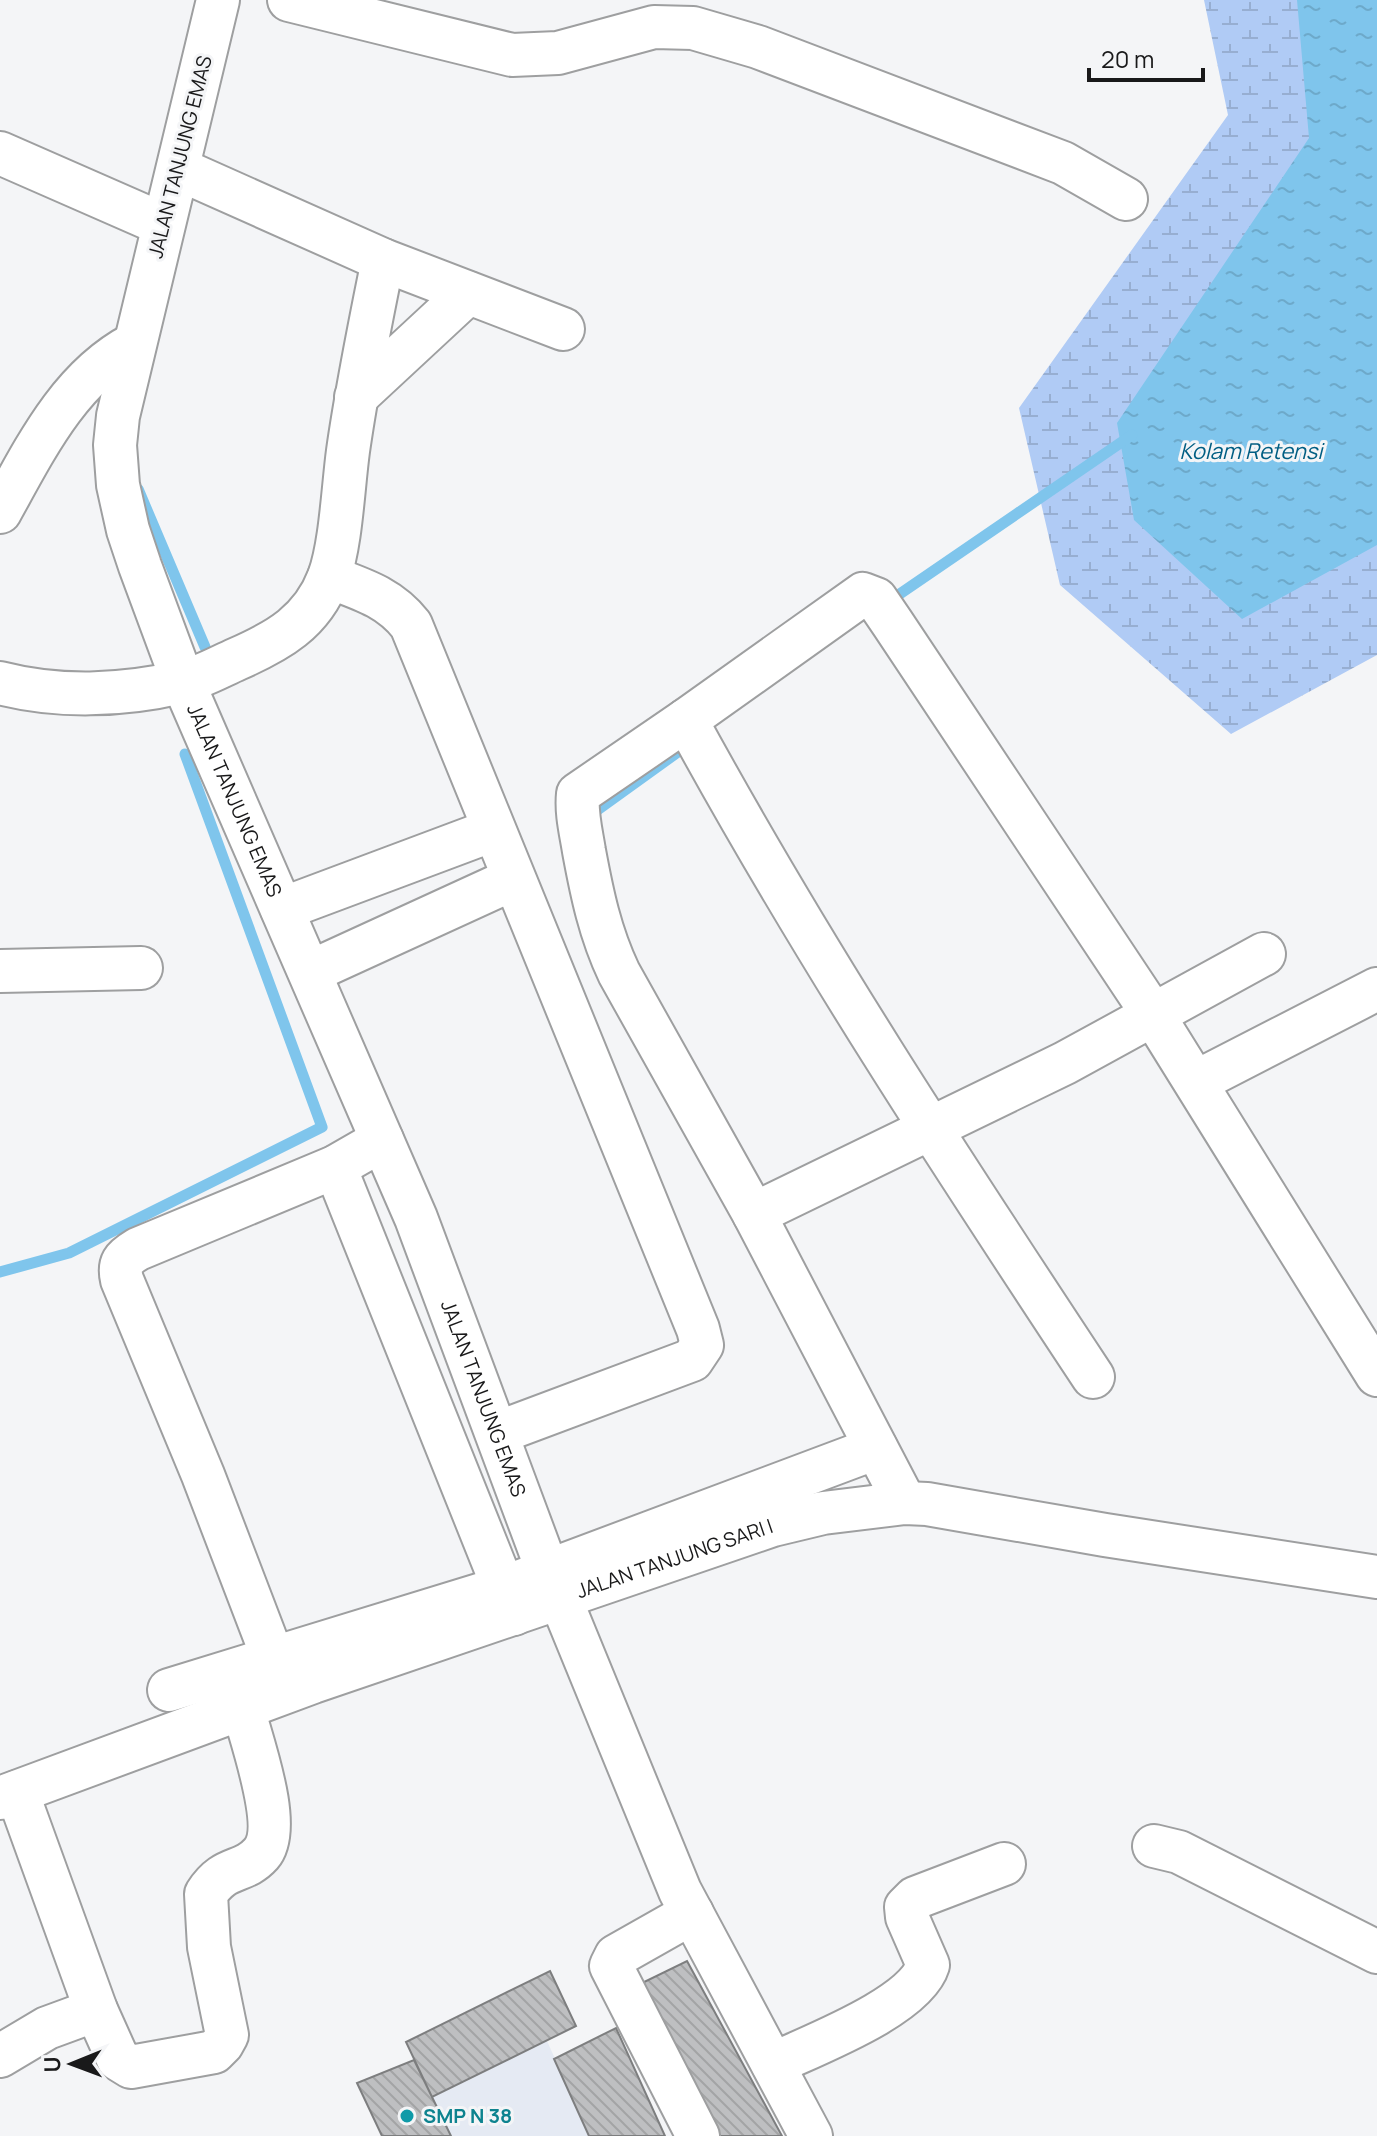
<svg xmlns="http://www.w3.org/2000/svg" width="1377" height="2136" font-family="Manrope,sans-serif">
<defs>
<pattern id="wetland-marsh" width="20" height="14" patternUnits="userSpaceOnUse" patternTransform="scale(2)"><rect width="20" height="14" fill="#b0cbf5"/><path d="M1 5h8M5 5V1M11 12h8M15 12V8" fill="none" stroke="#97aed1"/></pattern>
<pattern id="water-ripples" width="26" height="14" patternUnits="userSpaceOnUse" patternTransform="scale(2)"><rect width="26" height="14" fill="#7fc5ec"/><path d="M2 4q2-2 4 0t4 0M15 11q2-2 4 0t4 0" fill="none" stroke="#6da9ca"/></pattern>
<pattern id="building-back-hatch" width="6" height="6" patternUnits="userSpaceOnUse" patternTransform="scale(2)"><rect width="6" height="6" fill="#bebfc1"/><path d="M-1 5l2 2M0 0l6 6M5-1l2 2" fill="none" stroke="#a3a4a5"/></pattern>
</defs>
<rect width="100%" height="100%" fill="#f4f5f7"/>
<!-- built -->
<path fill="#e5eaf3" d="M547 2041 590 2136H451L432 2097Z"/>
<!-- wetland -->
<path fill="url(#wetland-marsh)" d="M1204 0H1377V655L1231 734 1060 585 1019 408 1228 115Z"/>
<!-- water -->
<path fill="url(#water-ripples)" d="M1297 0H1377V545L1242 619 1134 520 1117 423 1309 138Z"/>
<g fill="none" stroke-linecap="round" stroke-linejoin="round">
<!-- stream -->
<path stroke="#7fc5ec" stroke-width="11" d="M138 489 205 647
M888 602 1132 435
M589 816 689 744
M0 1272 69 1253 322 1127 185 754"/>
</g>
<!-- building -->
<path fill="url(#building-back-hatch)" stroke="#7d7e7f" stroke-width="2" d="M687 1961 782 2136H719L638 1985Z
M550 1971 576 2026 432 2097 406 2042Z
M616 2028 665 2136H589L554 2059Z
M414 2060 432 2097 451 2136H382L357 2083Z"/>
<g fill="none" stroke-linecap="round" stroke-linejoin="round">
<defs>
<g id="minor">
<path id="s1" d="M218 0 118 416 115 445 118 485 128 530 140 566 183 682 416 1218 548 1572"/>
<path d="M289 0 512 55 558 53 654 27 693 28 758 47 1063 163 1126 199"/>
<path d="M0 153 162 224"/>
<path d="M179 169 383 260 563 329"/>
<path d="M356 397 468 293"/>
<path d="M0 512C35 449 69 378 134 344"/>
<path d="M329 577C361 589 389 597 411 625L698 1329 702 1345 692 1360 497 1433"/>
<path d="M0 683C58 698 122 696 181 682 200 678 219 667 237 659 278 641 312 622 329 577 341 544 343 488 348 451 357 387 370 324 383 260"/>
<path d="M686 720 578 794C576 813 581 832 584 851 592 894 600 933 619 973L754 1214 905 1503"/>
<path d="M282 909 493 830"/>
<path d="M0 971 141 968"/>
<path d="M310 972 513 879"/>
<path d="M1196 1082 1377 989"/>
<path d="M335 1167 514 1614"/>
<path d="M754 1214 1065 1063 1264 954"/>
<path d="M1093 1377C951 1162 809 946 686 720L863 594 876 599 893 624 1152 1013 1377 1375"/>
<path d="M560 1598 680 1891 811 2136"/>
<path d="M273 1658 203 1475 122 1280C118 1263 123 1258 138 1249L335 1167 382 1140"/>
<path d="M169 1690 505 1587 876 1448"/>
<path d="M17 1792 96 2010 118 2059 131 2067 214 2052 222 2044 227 2035 209 1947 206 1894C225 1864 242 1875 261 1854 284 1828 251 1740 243 1708"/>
<path id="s2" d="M0 1798 313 1682 773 1525 823 1513 905 1503 927 1504 1105 1535 1377 1577"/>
<path d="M1154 1846 1179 1852 1377 1952"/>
<path d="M692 1913 616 1956 611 1966 698 2136"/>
<path d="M0 2056 47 2028 96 2010"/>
<path d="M773 2064C813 2045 915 2007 928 1965L907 1917 906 1907 915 1898 1004 1864"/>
</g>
</defs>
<!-- minor casing -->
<use href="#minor" stroke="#9e9fa0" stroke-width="46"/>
<!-- minor -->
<use href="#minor" stroke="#fff" stroke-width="42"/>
</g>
<!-- markers -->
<circle fill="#0f9aa8" stroke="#f4f5f7" stroke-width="3" cx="407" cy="2116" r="8"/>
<g text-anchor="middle" stroke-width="6" stroke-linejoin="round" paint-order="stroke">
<!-- street labels -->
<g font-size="20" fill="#19191a" stroke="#f4f5f7">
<text transform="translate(180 157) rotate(-76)" y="7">JALAN TANJUNG EMAS</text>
<text dy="7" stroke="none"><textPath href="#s1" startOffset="834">JALAN TANJUNG EMAS</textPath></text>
<text dy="7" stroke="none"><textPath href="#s1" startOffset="1482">JALAN TANJUNG EMAS</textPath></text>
<text dy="7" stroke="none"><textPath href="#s2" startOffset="716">JALAN TANJUNG SARI I</textPath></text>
</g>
<!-- culture labels -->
<g font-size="20" font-weight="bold" fill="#0d838f" stroke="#f4f5f7" text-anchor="start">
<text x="423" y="2123">SMP N 38</text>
</g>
<!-- water labels -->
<g font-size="22" font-style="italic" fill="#005e83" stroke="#f4f5f7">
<text x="1251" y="459">Kolam Retensi</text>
</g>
</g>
<!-- north arrow -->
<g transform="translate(72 2064) rotate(269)" stroke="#f4f5f7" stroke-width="6" paint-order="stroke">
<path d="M0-6L14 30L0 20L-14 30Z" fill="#19191a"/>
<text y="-12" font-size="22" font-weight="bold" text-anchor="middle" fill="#19191a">U</text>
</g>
<!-- scale -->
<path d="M1089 68v12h114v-12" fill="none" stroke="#19191a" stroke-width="4"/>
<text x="1101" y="68" font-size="24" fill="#19191a" stroke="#f4f5f7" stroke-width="6" paint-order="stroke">20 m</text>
</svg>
